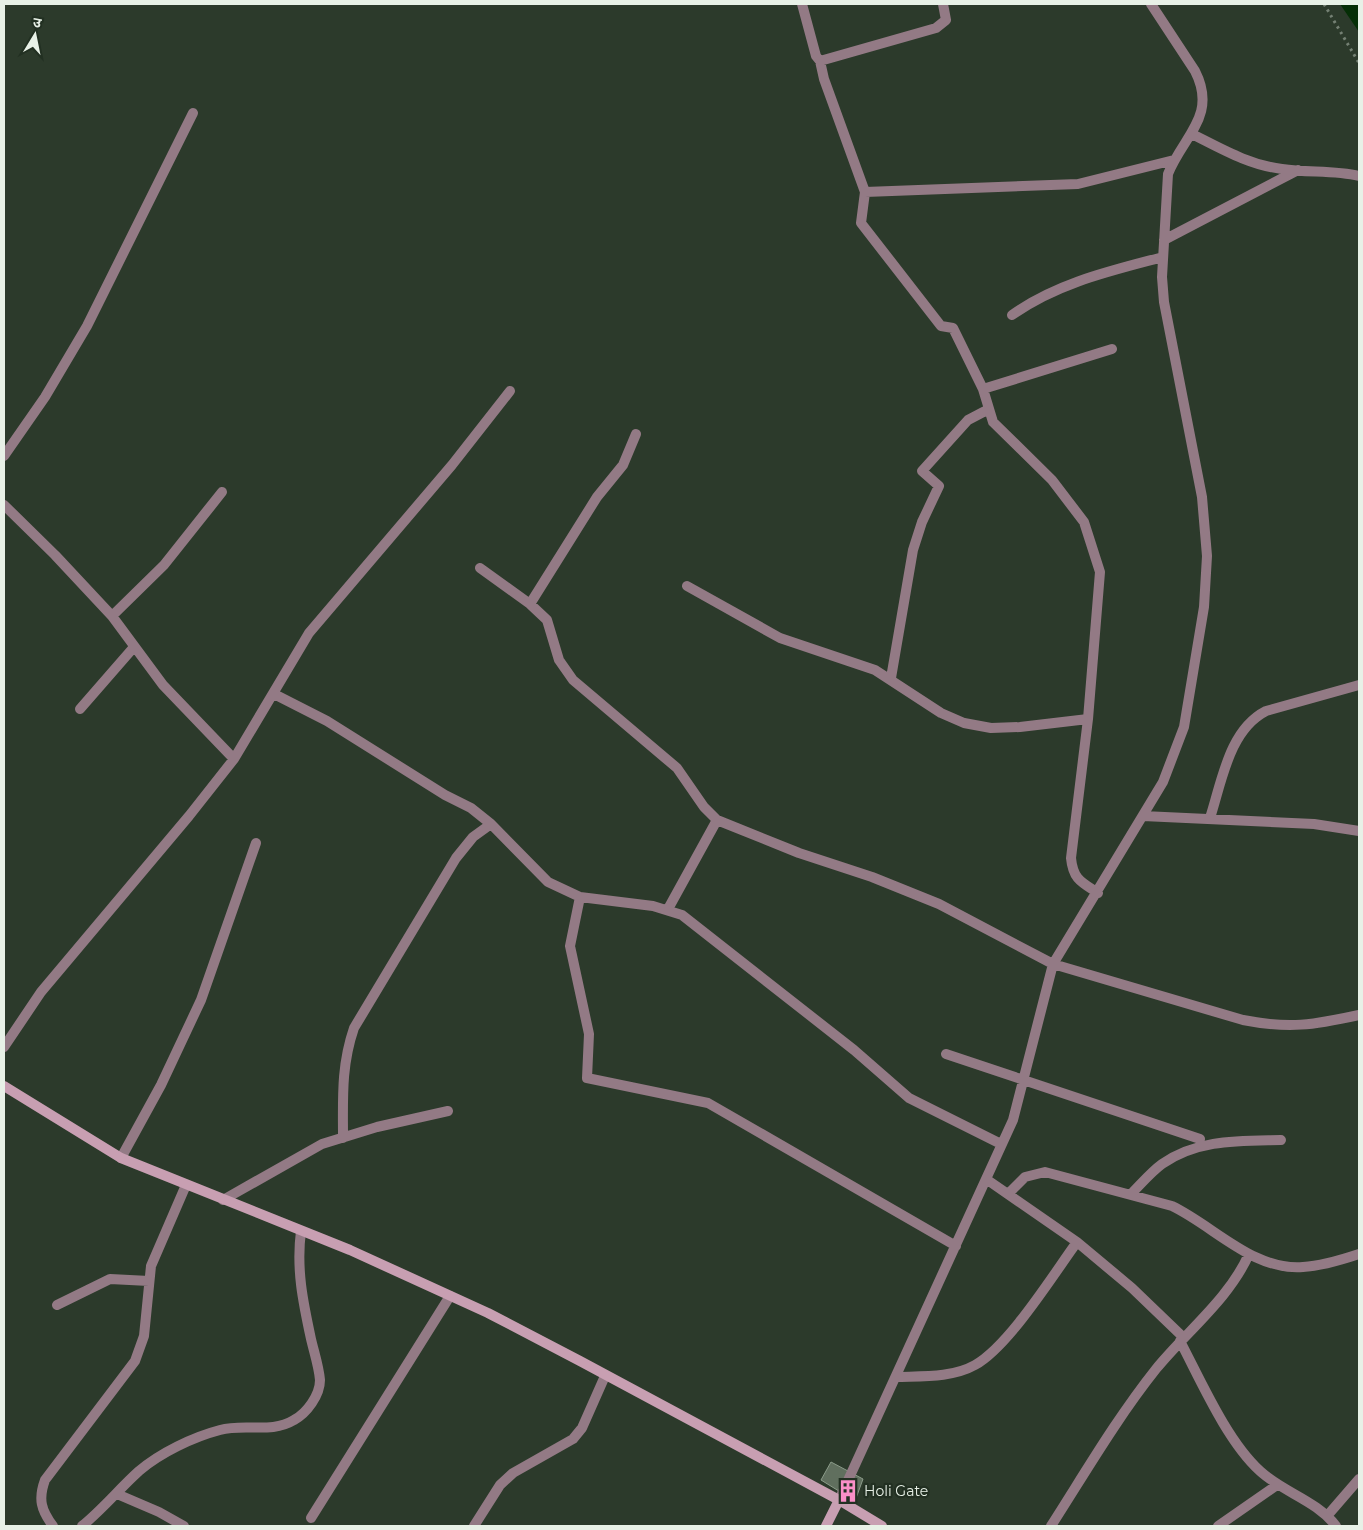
<svg xmlns="http://www.w3.org/2000/svg" width="1363" height="1530" font-family="Montserrat,'Noto Sans Devanagari',sans-serif">
<rect width="100%" height="100%" fill="#2c3a2b"/>
<!-- water -->
<path fill="#052e06" d="M1340 4H1359V32Z"/>
<!-- building -->
<path fill="#606f5e" stroke="#8b9b89" d="M831 1462 863 1479 855 1501 821 1480Z"/>
<g fill="none" stroke-linecap="round" stroke-linejoin="round">
<!-- path -->
<path stroke="#748073" stroke-width="3" stroke-dasharray="2.5 4" stroke-linecap="butt" d="M1324 4 1359 63"/>
<!-- street -->
<path stroke="#937a85" stroke-width="10" d="M802 4 816 56 820 61 824 79 865 192 861 223 941 326 953 328 983 389
M820 61 936 28 946 20 943 4
M1192 134C1222 149 1249 165 1282 169 1308 173 1334 170 1359 176
M865 192 1078 184 1174 160
M1164 240 1298 170
M1012 315C1057 283 1110 271 1163 257
M4 456 45 397 87 326 193 113
M4 505 55 555 112 616 163 685 234 759
M480 568 530 604 547 620 559 660 573 680 677 768 704 807 717 820 799 853 872 877 939 904 1053 964 1243 1020C1289 1029 1313 1025 1359 1015
M687 586 780 638 875 670 941 713 964 723 991 728 1020 727 1088 719
M530 604 597 497 623 465 636 434
M112 616 164 565 222 492
M891 678 913 550 922 522 939 486 922 471 968 420 989 409
M274 694 327 721 445 795 471 808 491 824 548 882 580 897 653 906 682 915 854 1050 909 1098 1001 1144
M80 709 134 647
M1143 816 1314 824 1359 831
M1210 818C1222 781 1229 730 1266 711L1359 685
M1098 893C1081 882 1073 879 1071 858L1088 719 1100 572 1084 522 1052 480 993 422 983 389 1112 349
M580 897 570 946 589 1034 587 1078 708 1103 956 1246
M668 909 717 820
M4 1047 41 992 189 816 234 759 309 633 452 465 510 391
M946 1054 1200 1139
M343 1138C343 1098 341 1066 354 1028L456 858 473 837 491 824
M121 1158 161 1085 201 1000 256 843
M986 1179 1077 1242 1132 1288 1183 1337
M1008 1194 1025 1177 1045 1172 1172 1206C1214 1226 1253 1271 1303 1267 1322 1266 1341 1260 1359 1254
M1131 1194C1141 1184 1151 1172 1162 1164 1198 1139 1239 1141 1281 1140
M223 1200 322 1144 377 1127 448 1111
M57 1305 110 1279 149 1281
M1180 1341C1201 1381 1227 1441 1260 1471 1284 1493 1316 1500 1336 1526
M896 1377C921 1376 952 1378 975 1365 1009 1346 1053 1275 1077 1242
M117 1494 159 1512 184 1526
M839 1500 1013 1120 1053 964 1163 782 1184 727 1204 607 1207 556 1202 497 1164 302 1162 277 1168 174C1183 136 1218 116 1195 71L1151 4
M1327 1516 1359 1479
M311 1518 450 1296
M53 1526C41 1510 38 1499 45 1480L135 1361 144 1336 151 1266 186 1185
M82 1526C103 1509 119 1489 139 1471 160 1453 193 1437 220 1430 245 1423 271 1434 294 1420 307 1413 320 1395 320 1380 319 1367 314 1352 311 1339 303 1302 296 1269 301 1231
M474 1526 500 1485 513 1473 573 1439 582 1428 605 1376
M1051 1526C1085 1473 1117 1418 1156 1369 1187 1331 1229 1299 1249 1254
M1218 1526 1277 1485"/>
<!-- secondary -->
<path stroke="#c89fb2" stroke-width="10" d="M4 1086 121 1158 350 1250 488 1313 580 1361 839 1500 882 1526
M826 1526 839 1500"/>
</g>
<!-- icons -->
<defs>
<symbol id="building-bare" viewBox="-9 -9 18 18"><path d="M-4-6H4V6H1V3H-1V6H-4ZM-2.5-4.3h1.7v1.8h-1.7ZM.8-4.3h1.7v1.8H.8ZM-2.5-1h1.7V.8h-1.7ZM.8-1h1.7V.8H.8Z" fill="#fa8fc7" stroke="#223022" stroke-width="2.5" paint-order="stroke"/></symbol>
</defs>
<g fill-rule="evenodd">
<use href="#building-bare" x="832" y="1475" width="32" height="32"/>
</g>
<g text-anchor="middle" stroke-width="4.5" stroke-linejoin="round" paint-order="stroke">
<!-- poi labels -->
<g font-size="14" fill="#e8f1e7" stroke="#223022" text-anchor="start">
<text x="864" y="1496">Holi Gate</text>
</g>
</g>
<!-- border -->
<rect width="1363" height="1530" fill="none" stroke="#e8f1e7" stroke-width="10"/>
<!-- north arrow -->
<g transform="translate(35 35) rotate(10)" stroke="#223022" stroke-width="4" paint-order="stroke">
<path d="M0-4L9 19L0 12L-9 19Z" fill="#e8f1e7"/>
<text y="-8" font-size="14" font-weight="bold" text-anchor="middle" fill="#e8f1e7">उ</text>
</g>
</svg>
